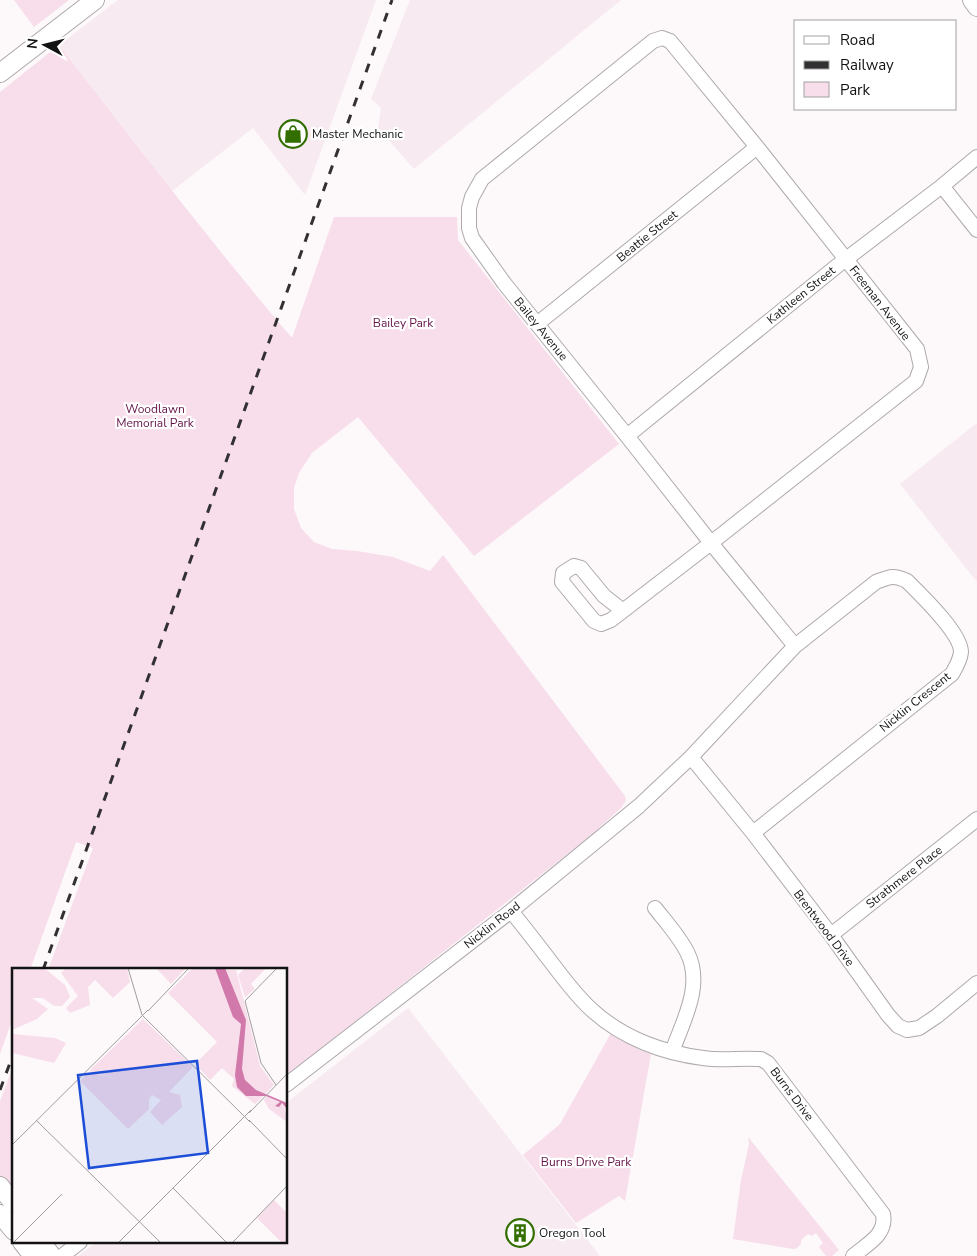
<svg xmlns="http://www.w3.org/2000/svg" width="977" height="1256" font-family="'Nunito Sans',sans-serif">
<rect width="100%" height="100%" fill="#fdf8fa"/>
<!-- built -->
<path fill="#f7eaf0" d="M118 0H376L305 195 253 128 172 191 59 45Z
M410 0H621L414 169 378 128 381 108 371 99Z
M977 423V582L900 484Z
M408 1008 600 1256H78L97 1242H286V1103Z"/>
<!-- green -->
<path fill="#f7deea" d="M14 0H69L34 27Z
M59 45C135 143 211 243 292 338L334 217H457L458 240 619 444 474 556 358 417 312 453 299 473 294 488V509L301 528 314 542 332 549 357 551 393 557 430 571 443 555 625 796 626 800 622 807 590 836 286 1076V970H48L93 848 76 842 30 970H14V1015L0 1054V92Z
M611 1033 638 1049 651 1054 625 1201 619 1196 576 1223 523 1155 560 1124Z
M14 1064V1195L0 1177V1101Z
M748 1137 839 1250 832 1256H826L819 1247 823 1243 816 1233 812 1236 808 1234 801 1240V1244L797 1248 793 1249 733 1239 741 1180 749 1144Z"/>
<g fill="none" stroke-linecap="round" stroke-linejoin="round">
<defs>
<path id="minor" d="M942 186 977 230
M537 324 757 147
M627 436 837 266 942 186 977 157
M622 610 604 596 581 568 574 566 563 573 562 582 594 621 601 624 611 620 711 543 916 381 921 367 917 349 757 147 670 41 662 38 653 41 482 179 472 197 469 208V228L472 238 504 283 627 436 711 543 795 646
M691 757 753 833 831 935 888 1015 898 1026 907 1030 919 1028 937 1016 977 983
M655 908C666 922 679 936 687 952 704 985 683 1021 672 1052
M511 911C525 928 538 945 551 962 564 979 577 997 593 1011 623 1038 663 1053 703 1058 721 1061 739 1058 756 1059H761L768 1063 883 1214C887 1235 867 1244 853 1256
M831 935 977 819
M286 1085 511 911 639 806 691 757 795 646 876 582C889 577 893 574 907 581 921 595 961 633 961 652 960 661 956 667 952 674L753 833
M62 1256 80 1242"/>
<path id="major" d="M972 0 977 7
M0 73 95 0
M0 1186 14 1204
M0 1214 14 1231
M22 1242 33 1256
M41 1242 52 1256"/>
</defs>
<!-- minor casing -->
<use href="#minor" stroke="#aea9ac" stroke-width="16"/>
<!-- major casing -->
<use href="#major" stroke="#aea9ac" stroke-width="20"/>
<!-- minor -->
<use href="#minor" stroke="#fff" stroke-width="14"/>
<!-- major -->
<use href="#major" stroke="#fff" stroke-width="18"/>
<!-- rail -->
<path stroke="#323032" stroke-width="3" stroke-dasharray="9 9" stroke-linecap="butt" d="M43 970 392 0
M0 1090 14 1052"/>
</g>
<!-- icons -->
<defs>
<symbol id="shop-ring" viewBox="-11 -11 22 22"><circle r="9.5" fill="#fff" stroke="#336f00" stroke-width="1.5"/><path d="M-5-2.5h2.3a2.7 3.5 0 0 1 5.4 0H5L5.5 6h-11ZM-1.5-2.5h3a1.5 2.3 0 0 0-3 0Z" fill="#336f00"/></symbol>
<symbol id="building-ring" viewBox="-11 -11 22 22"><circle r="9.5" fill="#fff" stroke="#336f00" stroke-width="1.5"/><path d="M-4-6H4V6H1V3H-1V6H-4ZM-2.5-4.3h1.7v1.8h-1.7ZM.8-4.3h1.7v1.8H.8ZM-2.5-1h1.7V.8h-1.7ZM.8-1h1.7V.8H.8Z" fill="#336f00"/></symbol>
</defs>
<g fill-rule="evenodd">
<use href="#shop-ring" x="277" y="118" width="32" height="32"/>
<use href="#building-ring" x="504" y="1217" width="32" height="32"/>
</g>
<g text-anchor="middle" stroke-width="4.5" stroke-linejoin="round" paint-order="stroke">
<!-- poi labels -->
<g font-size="12" fill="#141314" stroke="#fff" text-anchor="start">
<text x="312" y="138">Master Mechanic</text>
<text x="539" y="1237">Oregon Tool</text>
</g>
<!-- street labels -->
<g font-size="12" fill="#141314" stroke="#fff">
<text transform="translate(647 236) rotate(-39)" y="4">Beattie Street</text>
<text transform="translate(801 295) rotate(-39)" y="4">Kathleen Street</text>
<text transform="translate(880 303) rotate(52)" y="4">Freeman Avenue</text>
<text transform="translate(541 329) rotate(51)" y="4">Bailey Avenue</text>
<text transform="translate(915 702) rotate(-39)" y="4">Nicklin Crescent</text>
<text transform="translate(904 877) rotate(-38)" y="4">Strathmere Place</text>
<text transform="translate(492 925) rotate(-38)" y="4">Nicklin Road</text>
<text transform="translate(824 928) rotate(53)" y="4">Brentwood Drive</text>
<text transform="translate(792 1094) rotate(53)" y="4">Burns Drive</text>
</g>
<!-- park labels -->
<g font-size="12" fill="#631447" stroke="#fff">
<text x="403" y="327">Bailey Park</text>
<text x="155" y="413">Woodlawn<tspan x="155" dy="14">Memorial Park</tspan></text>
<text x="586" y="1166">Burns Drive Park</text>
</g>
</g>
<!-- overview -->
<g transform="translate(12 968)">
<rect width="275" height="275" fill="#fdf8fa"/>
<path d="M0 0H32L53 17 58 29 50 38H42L31 30H20L36 41 25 51 0 62ZM54 0H115L118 14 101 30 83 12 76 19 78 37 58 45 54 40 66 28 49 5ZM144 0H174L159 16ZM181 0 224 2 248 98 262 117 243 136 220 118 222 111 210 100 198 112 183 96 205 74 156 25ZM233 0H254L239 16 243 21 233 29 226 7ZM131 51 181 99 157 124 168 127 170 139 150 157 138 144 149 132 140 127 137 131V141L116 161 68 113 76 104 106 111 77 103ZM0 66 43 70 54 75 42 95 0 85ZM255 128 272 137 275 154 257 141 252 132ZM262 232 275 245V275H270L245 250Z" fill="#f7deea"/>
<path d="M203 0H213L234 52 230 101 233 112 244 122 275 135V141L270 135 267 139 263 138 268 134 254 128H234L225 119 223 107 229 56 221 49Z" fill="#d179ab"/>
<path fill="none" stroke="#a09c9e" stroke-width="1" d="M116 0 130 47 238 154M136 43 177 0M264 117 249 95 233 33 265 0M237 145 275 106M24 152 149 275M237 152 275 191M0 177 136 42M161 220 215 275M1 275 50 226M106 275 239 142M220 275 275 218"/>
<path fill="#1d4ed8" fill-opacity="0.15" stroke="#1d4ed8" stroke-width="2.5" d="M185 93 196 185 77 200 66 107Z"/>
<rect width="275" height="275" fill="none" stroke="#141314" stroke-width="2.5"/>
</g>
<!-- legend -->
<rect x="794" y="20" width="162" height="90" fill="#ffffff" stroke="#a1a1a1"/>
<rect x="804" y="36" width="25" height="8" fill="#ffffff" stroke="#a1a1a1"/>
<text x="840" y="45" font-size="15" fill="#141314">Road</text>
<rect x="804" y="61" width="25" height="8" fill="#323032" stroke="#a1a1a1"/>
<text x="840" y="70" font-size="15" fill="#141314">Railway</text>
<rect x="804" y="82" width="25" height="15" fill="#f7deea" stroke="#a1a1a1"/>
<text x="840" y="95" font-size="15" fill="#141314">Park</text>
<!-- north arrow -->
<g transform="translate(45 45) rotate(277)" stroke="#ffffff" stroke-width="4" paint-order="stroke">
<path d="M0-4L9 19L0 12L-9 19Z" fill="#141314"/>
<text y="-8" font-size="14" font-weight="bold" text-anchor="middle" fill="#141314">N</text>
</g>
</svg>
